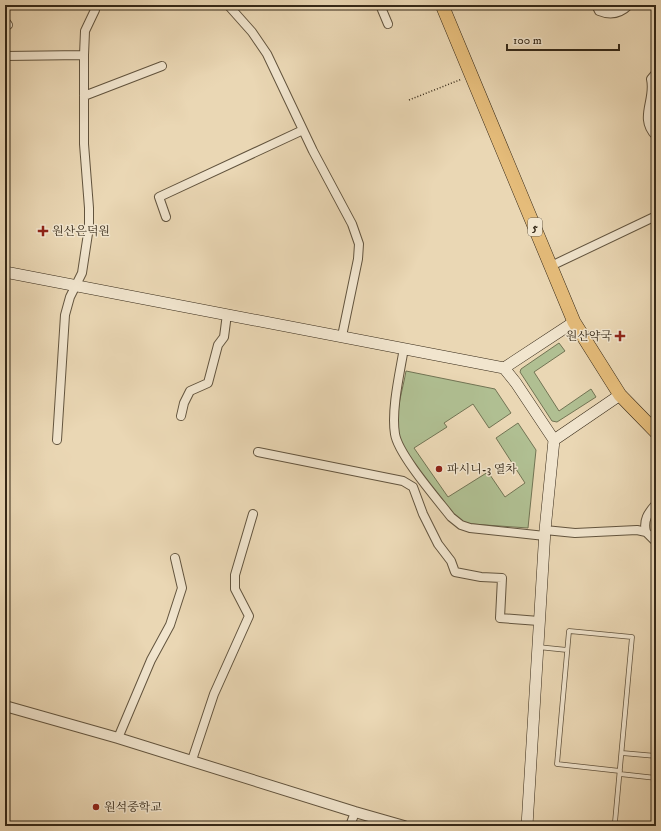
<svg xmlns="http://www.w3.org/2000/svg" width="661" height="831" font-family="'IM FELL DW Pica','Noto Serif KR',serif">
<rect width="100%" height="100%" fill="#ead7b4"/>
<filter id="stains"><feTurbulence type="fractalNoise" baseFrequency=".005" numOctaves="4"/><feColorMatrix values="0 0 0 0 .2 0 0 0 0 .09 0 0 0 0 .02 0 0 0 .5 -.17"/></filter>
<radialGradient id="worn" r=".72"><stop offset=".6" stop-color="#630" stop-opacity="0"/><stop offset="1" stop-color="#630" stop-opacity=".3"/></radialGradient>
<!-- green -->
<path fill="#b0bf92" stroke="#727454" d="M559 343 565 351 534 372 559 411 591 389 596 397 557 422 552 421 520 372 521 369Z
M406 371 495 389 511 413 489 428 473 404 444 423 447 427 414 448 448 497 488 472 505 497 525 483 496 438 518 423 536 450 528 528 471 524 464 522 453 515C438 495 402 455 398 431 395 412 403 389 406 371Z"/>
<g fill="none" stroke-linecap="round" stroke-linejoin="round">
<defs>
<path id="service" d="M538 647 567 650
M622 753 656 756
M620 774 656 778
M615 822 632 637 569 631 557 764 620 771"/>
<path id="minor" d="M228 5 252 32 267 54 313 151 352 224 359 244 358 259 342 336
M380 5 388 24
M596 5 599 11C611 16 620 14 629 5
M5 21 8 25
M5 56 84 55
M656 73 651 79C656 100 638 118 656 136
M84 96 162 66
M166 217 159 197 303 130
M551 266 656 216
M404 348C400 372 391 410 395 434 398 454 437 499 451 517L461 525 470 528 545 536
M181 416 184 403 190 391 208 383 218 345 224 337 227 314
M57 440 65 315 70 297 82 273 89 227V208L84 144V55L85 31 95 10V5
M258 452 403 481 413 487 423 514 438 544 451 561 455 572 481 577 502 578 500 618 539 621
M545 530 575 533 637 530 646 532 656 542
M646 532C643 520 648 513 656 504
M118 738 151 660 170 625 182 588 175 558
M192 760 214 694 249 616 235 589V575L253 514
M350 826 355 812"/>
<path id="tertiary" d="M5 706 118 738 355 812 404 826"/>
<path id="secondary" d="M5 272 504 368 516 383 554 440 545 530 527 826
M504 368 574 322
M554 440 620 395"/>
<path id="trunk" d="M442 5 574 322 620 395 656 432"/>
</defs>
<!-- service casing -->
<use href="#service" stroke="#62543e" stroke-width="5.5"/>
<!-- minor casing -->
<use href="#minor" stroke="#62543e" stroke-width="10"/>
<!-- tertiary casing -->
<use href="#tertiary" stroke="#62543e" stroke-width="12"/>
<!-- secondary casing -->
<use href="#secondary" stroke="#352817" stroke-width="12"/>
<!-- trunk casing -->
<use href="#trunk" stroke="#352817" stroke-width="14"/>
<!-- path -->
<path stroke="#352817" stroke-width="1.5" stroke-dasharray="1 2" stroke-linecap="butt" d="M409 100 462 79"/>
<!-- service -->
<use href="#service" stroke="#f1e5ce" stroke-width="4"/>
<!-- minor -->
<use href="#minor" stroke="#f1e5ce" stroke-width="8"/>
<!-- tertiary -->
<use href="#tertiary" stroke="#f1e5ce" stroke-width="10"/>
<!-- secondary -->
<use href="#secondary" stroke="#f1e5ce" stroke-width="11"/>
<!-- trunk -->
<use href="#trunk" stroke="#e5bc7a" stroke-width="13"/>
</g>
<!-- markers -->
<g fill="#8f2418" stroke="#f1e5ce" stroke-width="1.5">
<path d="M41 225h4v4h4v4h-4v4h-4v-4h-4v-4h4z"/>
<path d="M618 330h4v4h4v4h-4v4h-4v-4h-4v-4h4z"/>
<circle cx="439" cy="469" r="4"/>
<circle cx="96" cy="807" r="4"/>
</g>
<g text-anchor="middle" stroke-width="3" stroke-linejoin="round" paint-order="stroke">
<!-- shield labels -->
<rect fill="#f1e5ce" stroke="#6d614e" stroke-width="1" x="528" y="218" width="14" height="18" rx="3"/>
<g font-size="11" font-weight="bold" fill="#352817">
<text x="535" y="231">5</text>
</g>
<!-- poi labels -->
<g font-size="12" fill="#352817" stroke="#f1e5ce" text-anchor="start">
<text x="52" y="235">원산은덕원</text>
<text x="612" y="340" text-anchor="end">원산약국</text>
<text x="447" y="473">파시니-3 열차</text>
<text x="104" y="811">원석중학교</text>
</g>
</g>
<!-- margin -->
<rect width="661" height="831" fill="none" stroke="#ead7b4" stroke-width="20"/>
<rect x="6" y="6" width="649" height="819" fill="none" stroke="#352817" stroke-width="2"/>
<rect x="10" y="10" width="641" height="811" fill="none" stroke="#352817"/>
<!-- scale -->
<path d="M507 44v6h112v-6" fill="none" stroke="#352817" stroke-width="2"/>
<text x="513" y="44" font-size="12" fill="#352817" stroke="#f1e5ce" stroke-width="3" paint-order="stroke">100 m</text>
<rect width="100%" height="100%" filter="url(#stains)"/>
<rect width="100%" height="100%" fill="url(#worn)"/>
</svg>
